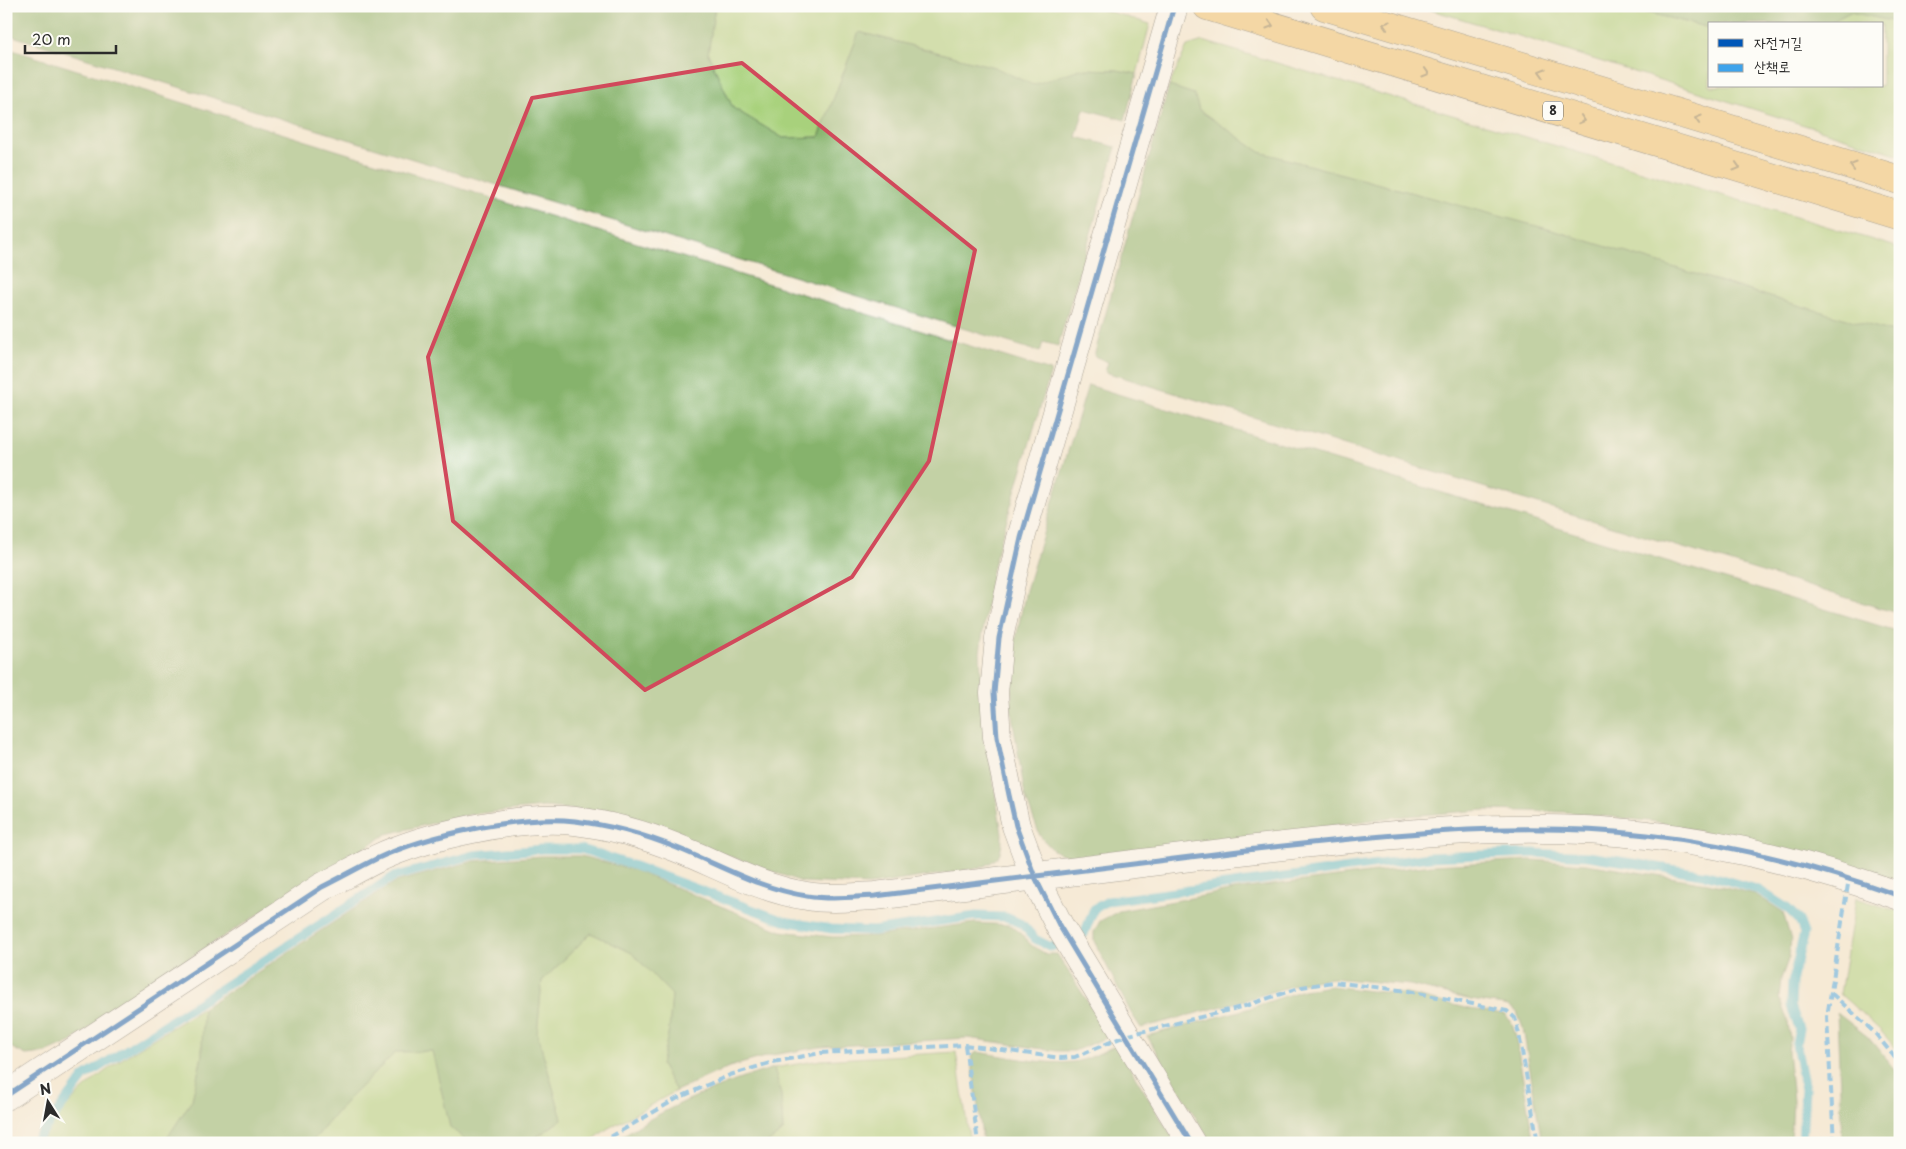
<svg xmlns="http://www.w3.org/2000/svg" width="1906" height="1149" font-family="'Playpen Sans','Poor Story',sans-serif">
<rect width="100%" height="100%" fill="#fdfcf7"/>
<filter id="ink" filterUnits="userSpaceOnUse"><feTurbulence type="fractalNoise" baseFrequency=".02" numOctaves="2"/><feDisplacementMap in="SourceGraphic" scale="10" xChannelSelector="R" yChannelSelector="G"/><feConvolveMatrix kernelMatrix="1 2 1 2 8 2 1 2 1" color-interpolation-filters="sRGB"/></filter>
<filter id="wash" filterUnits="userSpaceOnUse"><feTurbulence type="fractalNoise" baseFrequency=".0096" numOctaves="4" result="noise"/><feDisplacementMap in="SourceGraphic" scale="20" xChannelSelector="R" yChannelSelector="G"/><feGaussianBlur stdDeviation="1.12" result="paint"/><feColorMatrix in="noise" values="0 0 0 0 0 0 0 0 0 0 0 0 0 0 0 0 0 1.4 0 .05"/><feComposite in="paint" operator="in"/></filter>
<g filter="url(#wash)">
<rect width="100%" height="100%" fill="#f6ead5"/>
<!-- green -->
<path fill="#a8d17c" stroke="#6a7e54" d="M715 6H1091L1150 24 1137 74 1117 70 1080 69 1033 86 994 67 859 32 819 137 783 138 733 108 708 54Z
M1418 6H1620L1710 28V86H1882V24H1827L1850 12 1900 23V155L1529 39Z
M1203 41 1900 248V334L1783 301 1555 231 1260 152 1199 110 1194 94 1169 86 1187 46Z
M1856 898 1900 912V1053L1880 1030 1840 994Z
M591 933 632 953 672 995 669 1031 661 1065 676 1091 607 1129 589 1143H524L532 1141 562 1119 537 1033 542 981Z
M203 1008 202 1056 192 1100 164 1143H41C75 1079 144 1046 203 1008Z
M433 1051 450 1127 469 1143H311L347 1100 396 1052Z
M956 1052 970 1143H767L783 1131 781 1095 774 1068 821 1060Z"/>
<!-- forest -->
<path fill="#86b36c" stroke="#586f4c" d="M6 6H715L708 54 733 108 783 138 819 137 859 32 994 67 1033 85 1080 69 1117 70 1137 74 1125 120 1084 109 1076 137 1116 147 1058 346 1043 342 1040 352 6 34Z
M1620 6H1900V23L1850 12 1827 24H1710V28Z
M6 48 1051 371 992 570 980 652 983 716 1002 834C1002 855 1000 859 980 868L870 885 802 882 604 812 544 807 472 814 387 834 154 980 71 1042 46 1053 26 1055 6 1045Z
M1169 86 1194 94 1199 110 1260 152 1555 231 1783 301 1900 334V614L1105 372 1108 362 1094 356Z
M1088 385 1900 632V883L1852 867 1658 822 1565 812 1484 810 1394 817 1104 857 1072 858 1053 850 1040 836 1025 796 1011 709 1012 657 1026 590Z
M542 856H581L634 870 781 931 833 937 875 936 975 923 1010 925 1021 933 1031 945 1046 954H1057L1110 1036 1074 1051H1057L967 1038 820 1047 772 1055 729 1067 676 1091 661 1065 669 1031 672 995 632 953 591 933 542 981 537 1033 562 1119 531 1141 469 1143 450 1127 432 1051 396 1052 347 1100 311 1143H164L192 1100 202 1056 203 1008 395 882 474 861Z
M1531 860 1586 864 1708 883 1755 894 1783 912 1791 940 1789 957 1781 979 1779 998 1788 1022 1790 1039 1788 1051 1793 1100 1791 1143H1542L1523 1028 1517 1012 1509 1006 1471 1000 1410 985 1332 978 1301 983 1242 1001 1141 1028 1131 1013 1094 941V932L1100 921 1119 911 1240 889 1432 865Z
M1331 986 1370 991 1407 994 1470 1009 1504 1014 1511 1021 1515 1033 1534 1143H1211L1147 1036 1247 1009 1303 990Z
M1837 1013 1868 1037 1900 1076V1143H1842Z
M1116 1045 1176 1143H983L971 1056 977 1052C1006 1056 1044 1065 1073 1062 1088 1060 1102 1052 1116 1045Z
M774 1068 781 1095 783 1131 767 1143H612C658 1110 720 1084 774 1068Z"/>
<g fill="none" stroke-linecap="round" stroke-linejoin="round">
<!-- stream -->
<path stroke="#55bdd3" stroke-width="9" d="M34 1143 84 1077 393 877 474 855 542 849H581L635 866 784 921 831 929 873 931 976 916 1006 917 1022 924 1035 939 1051 947 1084 934 1094 909 1108 901 1430 857 1532 853 1588 856 1708 875 1759 890 1787 908 1799 920 1804 933 1792 982 1791 1006 1799 1029 1796 1044 1805 1089 1802 1143"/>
</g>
</g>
<g filter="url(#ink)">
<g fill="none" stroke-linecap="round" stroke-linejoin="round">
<defs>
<path id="minor" d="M1174 6 1021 538 999 638 994 693 997 737 1009 795 1016 826 1035 877 1059 925 1191 1143
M6 1096 322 887C340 878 358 868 376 859 427 835 519 815 575 821 609 825 645 835 677 848 720 865 760 889 807 896 830 900 853 897 875 896 999 880 1123 865 1247 850 1380 835 1514 820 1647 835 1730 844 1821 868 1900 896"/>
<path id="highway" d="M1207 6 1900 216
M1324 6 1900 180"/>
</defs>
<!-- minor casing -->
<use href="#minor" stroke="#494844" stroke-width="29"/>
<!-- highway casing -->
<use href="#highway" stroke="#494844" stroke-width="29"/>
<!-- minor -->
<use href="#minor" stroke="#fff" stroke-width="28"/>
<!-- highway -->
<use href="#highway" stroke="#f2c26a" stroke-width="28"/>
<!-- quiet -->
<path stroke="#3ea3eb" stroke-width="4" stroke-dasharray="8 4" stroke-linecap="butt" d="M1831 993 1875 1033 1900 1064
M965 1045 978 1143
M600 1143 676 1099 730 1075 773 1062 821 1053 965 1045 1061 1058 1075 1057 1125 1036 1245 1006 1302 987 1333 982 1408 991 1507 1011 1515 1018 1519 1034 1538 1143
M1834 1143 1827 1017 1849 878"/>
<defs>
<path id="cycleway" d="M1174 6 1021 538 999 638 994 693 997 737 1009 795 1016 826 1035 877 1059 925 1191 1143
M6 1096 322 887C340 878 358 868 376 859 427 835 519 815 575 821 609 825 645 835 677 848 720 865 760 889 807 896 830 900 853 897 875 896 999 880 1123 865 1247 850 1380 835 1514 820 1647 835 1730 844 1821 868 1900 896"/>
</defs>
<!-- cycleway casing -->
<use href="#cycleway" stroke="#fdfcf7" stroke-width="8"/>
<!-- cycleway -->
<use href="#cycleway" stroke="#0057b8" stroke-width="5"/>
</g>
<!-- one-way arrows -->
<defs><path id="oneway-chevron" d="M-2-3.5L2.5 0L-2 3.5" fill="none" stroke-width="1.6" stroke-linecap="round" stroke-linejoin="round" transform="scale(1.25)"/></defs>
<g stroke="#8e764a">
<use href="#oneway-chevron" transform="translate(1270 25) rotate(17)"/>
<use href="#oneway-chevron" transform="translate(1386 25) rotate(-163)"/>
<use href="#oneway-chevron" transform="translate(1542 72) rotate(-163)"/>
<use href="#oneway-chevron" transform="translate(1426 73) rotate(17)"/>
<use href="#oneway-chevron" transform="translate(1698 119) rotate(-163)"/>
<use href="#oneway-chevron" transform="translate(1582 120) rotate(17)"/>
<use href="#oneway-chevron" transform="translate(1853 166) rotate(-163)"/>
<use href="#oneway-chevron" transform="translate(1737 167) rotate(17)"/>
</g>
</g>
<!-- marked area -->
<path d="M0 0H1906V1149H0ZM742 63 975 250 929 461 852 577 645 690 453 521 428 357 532 98Z" fill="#f6ead5" fill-opacity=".55" fill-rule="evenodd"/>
<path fill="none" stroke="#d1495b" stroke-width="4" stroke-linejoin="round" d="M742 63 975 250 929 461 852 577 645 690 453 521 428 357 532 98Z"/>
<g text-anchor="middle" stroke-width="4.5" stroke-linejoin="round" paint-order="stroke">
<!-- shield labels -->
<rect fill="#fdfcf7" stroke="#6a6a68" stroke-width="1" x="1543" y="101.5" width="20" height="19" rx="4"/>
<g font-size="12" font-weight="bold" fill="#2b2b2b">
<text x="1553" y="115">8</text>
</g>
</g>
<!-- margin -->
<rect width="1906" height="1149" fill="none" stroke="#fdfcf7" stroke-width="25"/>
<!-- legend -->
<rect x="1708" y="22" width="175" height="65" fill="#fdfcf7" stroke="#a9a8a5"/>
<rect x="1718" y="39" width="25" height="8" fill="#0057b8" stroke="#a9a8a5"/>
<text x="1754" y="48" font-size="15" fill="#2b2b2b">자전거길</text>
<rect x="1718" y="64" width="25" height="8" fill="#3ea3eb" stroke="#a9a8a5"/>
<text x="1754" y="72" font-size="15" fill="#2b2b2b">산책로</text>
<!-- north arrow -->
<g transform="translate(48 1102) rotate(349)" stroke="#fdfcf7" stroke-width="4" paint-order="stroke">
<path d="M0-4L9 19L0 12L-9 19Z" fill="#2b2b2b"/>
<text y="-8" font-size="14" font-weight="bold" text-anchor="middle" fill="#2b2b2b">N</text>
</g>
<!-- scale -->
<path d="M25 45v8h91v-8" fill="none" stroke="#2b2b2b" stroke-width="2.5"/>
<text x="32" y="45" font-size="15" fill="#2b2b2b" stroke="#fdfcf7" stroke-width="4" paint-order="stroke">20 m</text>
</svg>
